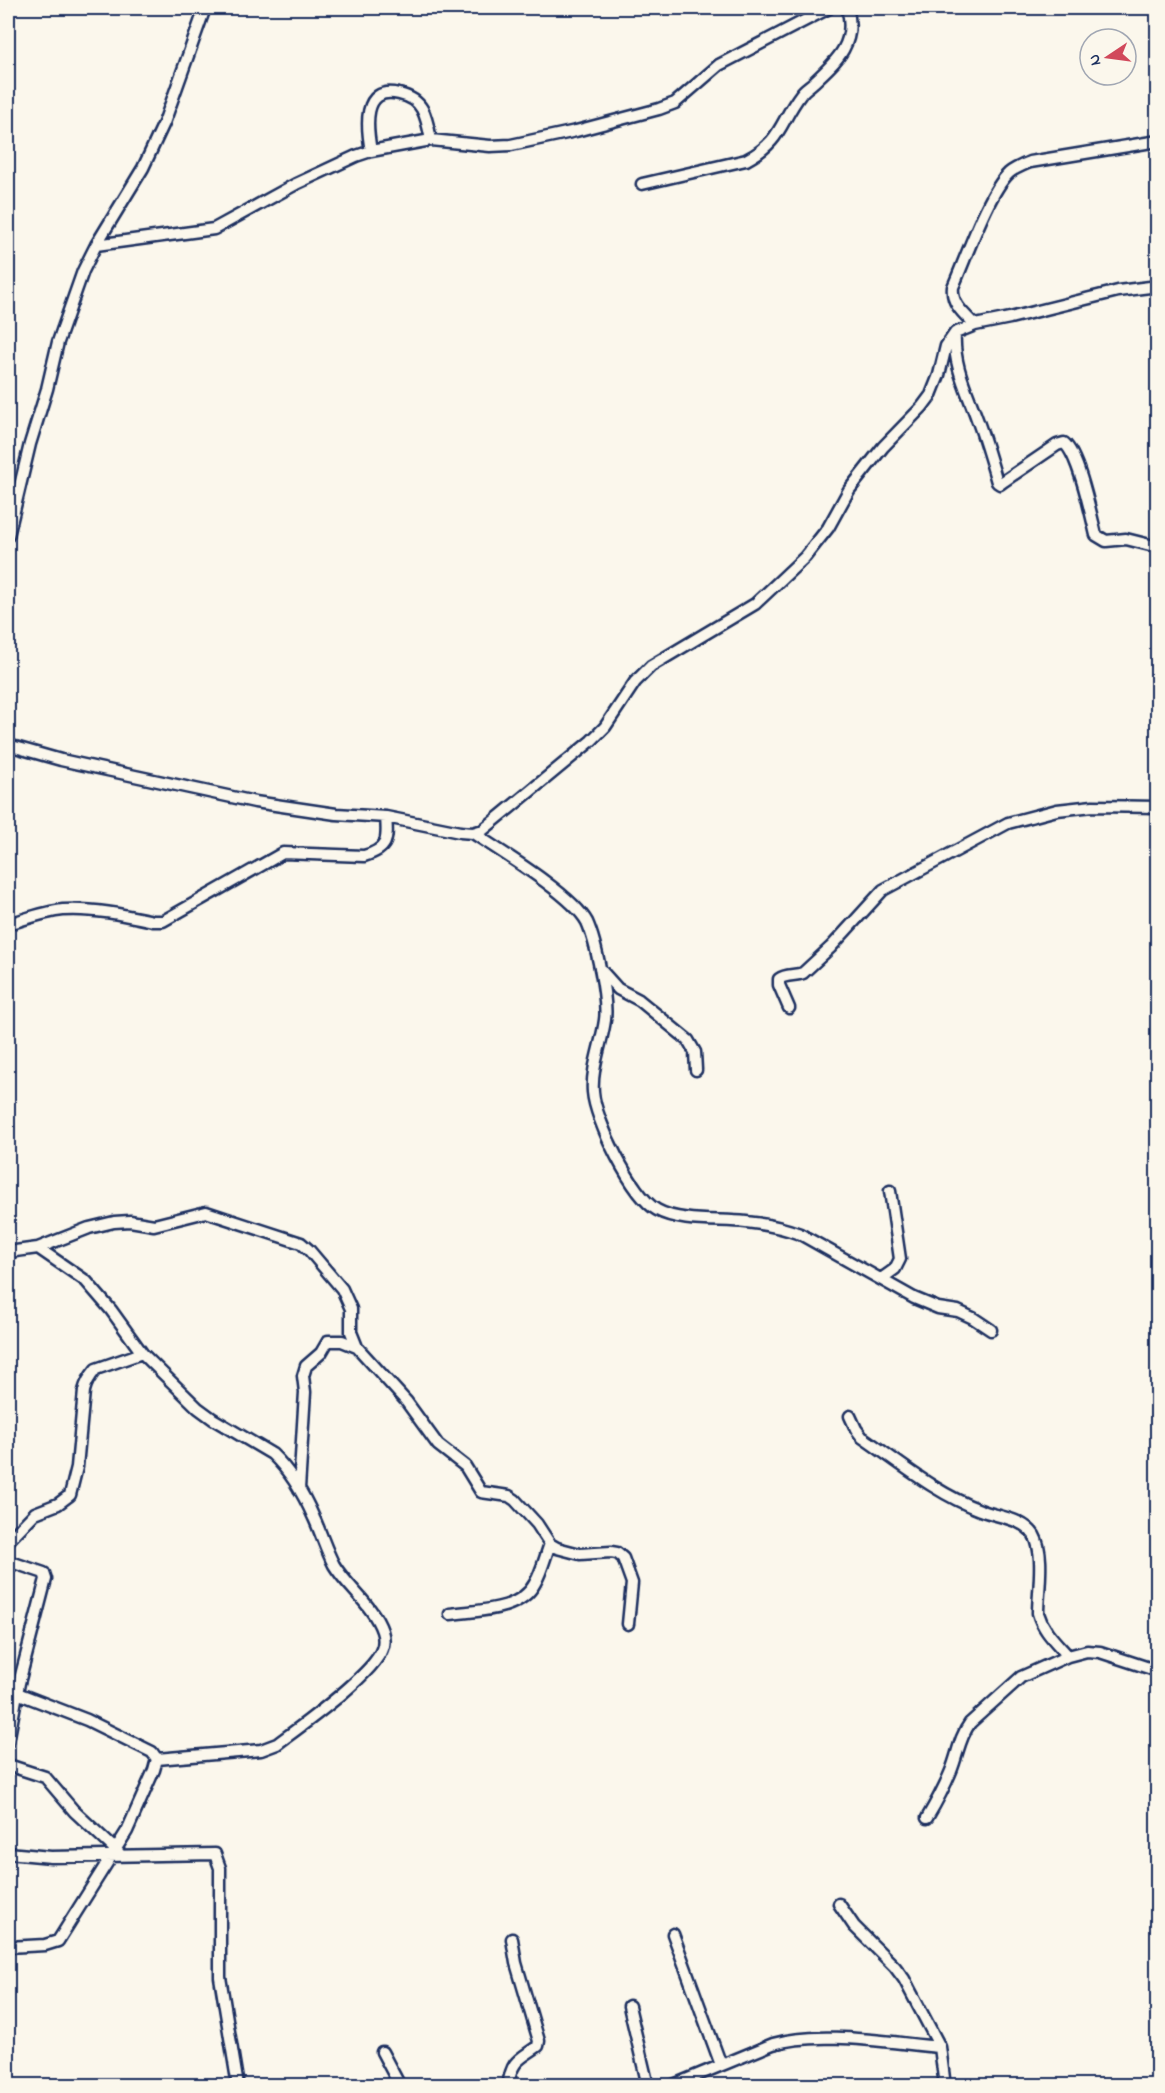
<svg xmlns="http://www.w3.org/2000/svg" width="1165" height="2093" font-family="'Indie Flower',sans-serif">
<rect width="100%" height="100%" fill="#fbf7ec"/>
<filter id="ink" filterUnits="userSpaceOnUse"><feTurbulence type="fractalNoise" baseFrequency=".0167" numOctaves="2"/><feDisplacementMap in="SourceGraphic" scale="12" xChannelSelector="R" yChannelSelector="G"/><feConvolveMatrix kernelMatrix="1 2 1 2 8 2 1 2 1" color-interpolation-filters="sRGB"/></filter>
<g filter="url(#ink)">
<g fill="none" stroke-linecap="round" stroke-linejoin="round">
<defs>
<path id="minor" d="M371 151C367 129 361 85 399 94 408 96 417 100 422 109 427 118 429 130 431 140
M642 184 746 160C782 141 779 123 801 94 804 89 810 86 814 82 838 60 857 42 847 8
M96 245 214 229 296 184 356 156 371 151 431 140 490 146 511 145 576 131 659 109 675 103 719 65 829 8
M975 325C964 314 951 304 953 287 966 258 988 193 1009 173 1015 168 1023 165 1030 162L1158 141
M955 334C953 365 967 391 977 419 985 440 991 461 997 482L1000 484 1004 481 1057 445 1064 443C1079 455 1091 515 1096 535L1106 541 1126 539 1158 547
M8 536 30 444 47 389 58 342 83 271 96 245 143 168 164 123 205 8
M8 745 61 760 255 802 336 814 386 817 460 832 473 833 483 830 591 741 605 727 635 682 651 666 755 604 805 557 828 528 849 490 883 447 922 407 931 395 939 375 946 346 955 333 975 325 1010 318 1118 291 1158 286
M473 833C500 851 573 895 587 922 596 942 608 999 605 1020 602 1043 591 1068 593 1092 595 1120 632 1196 657 1210 680 1223 719 1219 746 1222 765 1224 782 1227 800 1234L914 1298 938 1308 958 1311 973 1318 991 1330
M8 924C26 919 44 912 63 910 93 908 125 915 153 921H163L283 853 364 856C388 849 388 840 386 817
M600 969 618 989 639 1000 688 1040 695 1052 696 1070
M789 1008 779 985V979C786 974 795 976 803 973L831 947 883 890 1008 823 1057 810 1093 806 1158 807
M38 1248 86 1281 111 1310 142 1353 198 1408 213 1419 272 1454C290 1471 304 1495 314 1518 321 1533 326 1550 334 1565 348 1588 373 1605 382 1631 384 1637 384 1644 382 1649 374 1674 301 1726 277 1744L261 1750 157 1759
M8 1252 38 1248 89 1228 114 1222 130 1221 154 1225 206 1212 301 1243 309 1250 342 1289 351 1309V1332L357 1347 406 1401 438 1445 465 1466 481 1492 509 1496 515 1500 537 1524 550 1544 557 1548 580 1554 611 1552 617 1553 623 1558 632 1583 628 1624
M881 1279 895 1269 900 1259 890 1191
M850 1416 856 1429 862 1437C900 1463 937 1494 980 1510 997 1517 1023 1518 1034 1535 1045 1554 1038 1591 1038 1613 1043 1631 1056 1642 1068 1656
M299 1489 305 1392 303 1376 306 1366 321 1353 328 1341H342L357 1347
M8 1541 35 1513 58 1504 70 1495 77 1467 84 1391C86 1382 91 1375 96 1369L142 1353
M8 1561 44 1573 46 1579 19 1683 8 1742
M450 1614C477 1610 520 1612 535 1583 542 1571 545 1557 550 1544
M8 1765 45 1777 74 1811 119 1853
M927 1818C936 1803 944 1788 951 1771 958 1754 959 1738 970 1723L1021 1677 1068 1656 1087 1651 1100 1652 1158 1671
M8 1853 51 1857 215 1854 220 1868V1977L238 2086
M839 1904 854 1926 895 1967 904 1979 940 2047 945 2086
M673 1934 721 2065
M8 1947 45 1945 58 1941 127 1831 154 1770 157 1759 152 1752 87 1720 17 1693
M629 2006 648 2086
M382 2052 400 2086
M508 2086C512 2059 519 2060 538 2046L539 2041 516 1963 512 1939
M671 2086 773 2044C819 2030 891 2043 940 2047"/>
</defs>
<!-- minor casing -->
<use href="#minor" stroke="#1b2f5e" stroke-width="15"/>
<!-- minor -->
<use href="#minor" stroke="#fbf7ec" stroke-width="10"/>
</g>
</g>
<!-- margin -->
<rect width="1165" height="2093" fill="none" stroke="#fbf7ec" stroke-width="30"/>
<rect x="15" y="15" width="1135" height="2063" fill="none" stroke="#1b2f5e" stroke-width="2" filter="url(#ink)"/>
<!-- north arrow -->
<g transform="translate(1108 57) rotate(257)"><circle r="28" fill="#fbf7ec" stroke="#a1a7b3" stroke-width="1.5"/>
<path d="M0-4.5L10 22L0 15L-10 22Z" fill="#d1495b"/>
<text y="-9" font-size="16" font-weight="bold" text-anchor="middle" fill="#1b2f5e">N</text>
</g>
</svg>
